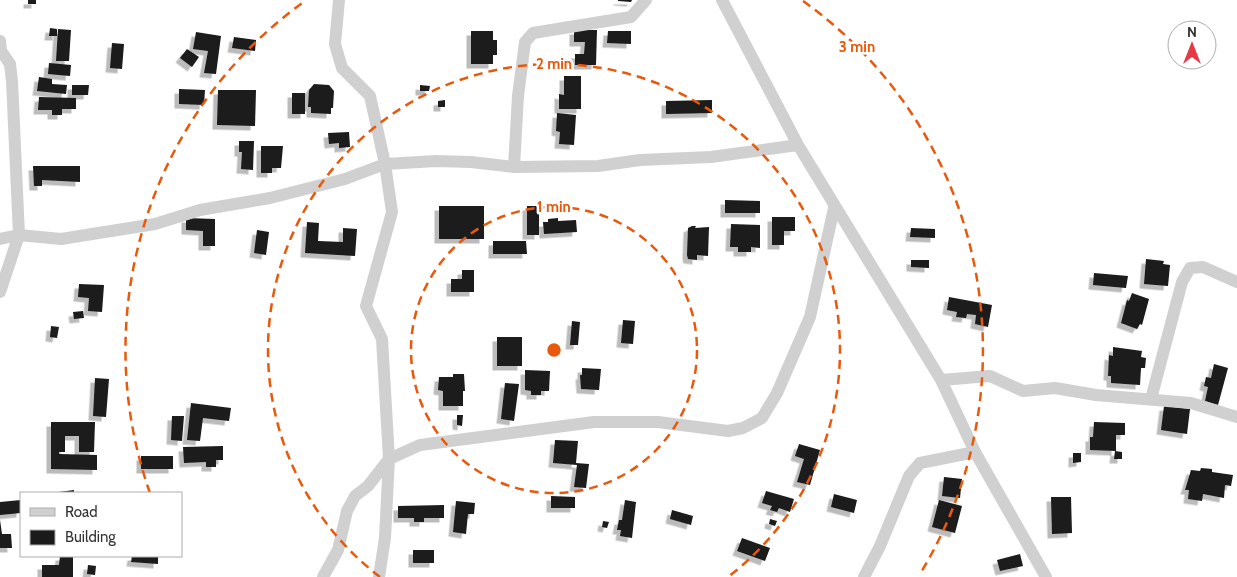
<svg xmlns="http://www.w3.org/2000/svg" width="1237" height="577" font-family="Cabin,sans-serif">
<defs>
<filter id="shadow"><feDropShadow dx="-4.5" dy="4.5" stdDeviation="0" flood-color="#0004"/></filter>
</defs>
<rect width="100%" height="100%" fill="#fff"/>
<!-- building -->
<path fill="#1a1a1a" filter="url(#shadow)" d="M28 0H36V4H28Z
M618 0H632L631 2 618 1Z
M50 28 57 29V36H49Z
M58 29 71 30 69 61H56Z
M574 30H597L596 65H575V54H584L585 42H574Z
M471 31H493V40H497V55H493V64H471Z
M608 31H631V44L607 43Z
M196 32 221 36 216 74 204 73 208 51 193 49Z
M234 37 256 40 255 51 232 48Z
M112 43 124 44 122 69 110 68Z
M187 49 199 57 192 67 180 58Z
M49 63 71 65 70 76 48 74Z
M564 76H581V109H559V94L564 95Z
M39 77 52 79V84L67 85 66 94 37 91Z
M314 84 329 85 334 91 333 108H331V114L311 113V107H308L309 90Z
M72 85H89L88 95H72Z
M420 85 430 86 429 91H420Z
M179 89 205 90 204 105 179 104Z
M218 90H256L255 126 217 125Z
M292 93H305V114H292Z
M39 97 76 98V109H62V115H52V110H38Z
M445 100V107H438V101Z
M712 100V113L666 114V101Z
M557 113 576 115 574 145 559 144 560 132 556 131Z
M349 132 350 147 339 148V143L329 144 328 133Z
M239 141H254L253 170 241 169 242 152H239Z
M261 146H283L281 168H272V173H261Z
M33 166H80V182L42 180V186H34Z
M725 200 760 201V213H725Z
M439 206H484V239H439Z
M527 206H539V235H527Z
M772 217H795V231H784V245H772Z
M186 218 215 219V246H203V231L186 230Z
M558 218V221L576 220 577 232 544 234 543 222H548V219Z
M307 222 319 223 318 241 343 242V228L357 229 355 256 305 253Z
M731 224 760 225V248L751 247V252H738V247H730Z
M692 226H696L695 228 709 227 708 256 697 255V260L688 259 687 255 688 228Z
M911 228 935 229V238L910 237Z
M257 230 269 232 266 255 254 253Z
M493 241H526L527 254H493Z
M1146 259 1164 261 1163 264 1170 265 1168 286 1144 284Z
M911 260H929V268L911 267Z
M462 270H474V292H451V279H462Z
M1094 273 1128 276 1126 288 1093 285Z
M79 284 104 285 102 312 88 311 89 298 78 297Z
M1132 293 1149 299 1142 325 1140 324 1137 329 1121 323 1127 300 1129 301Z
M949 297 992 305 988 327 975 324 976 315 967 314 966 318 956 317 957 312 947 310Z
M83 311 84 318 74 319 73 312Z
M623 320 635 321 633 344 621 343Z
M572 321 580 322 578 345H570Z
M51 326 59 327 57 338 50 337Z
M497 337H522V366H497Z
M1113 347 1142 351 1141 357 1146 358 1145 368H1141L1140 385 1111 383V376H1108L1109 355 1113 356Z
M1214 364 1228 368 1218 405 1205 401 1208 387 1204 386 1206 377 1211 378Z
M582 368 601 369 599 390 581 389 580 375H582Z
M525 370 550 371 549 391H541V395H531V391L525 390Z
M453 374H464L465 391H463V406H443V391L438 390 439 377H453Z
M95 378 109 379 106 417 93 416Z
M505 383 519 384 514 421 501 419Z
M191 403 231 408 229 421 203 418 200 441 187 440Z
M1164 406 1190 409 1187 434 1161 430Z
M457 415H463L462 426 457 425Z
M172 416H184L182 441 171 440Z
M51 422H95L94 452H79V436H65V452H59V454L97 455V470L51 469Z
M1094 422 1125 423V435H1116V451L1090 450V437H1093Z
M555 440 578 441 576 463 589 464 586 488 574 487 577 465 553 463Z
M799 444 820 450 810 485 797 482 804 459 795 456Z
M223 446V460H216V467H206V462L184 463 183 447Z
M1115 451 1122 452V459H1114Z
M1073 453H1081V462L1073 463Z
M141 456H173V469H141Z
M1201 468 1212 469V472L1233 475 1231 486 1225 485 1224 498 1203 494 1202 501 1188 499 1189 490H1185L1191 470 1200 471Z
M944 477 962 479 960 498 942 496Z
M74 490V493H59V492Z
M766 491 794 499 790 512 779 508 777 512 770 510 772 506 762 503Z
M834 494 857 500 854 513 831 507Z
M551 496 575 497V508H551Z
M1051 497H1071L1072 533 1052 534Z
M21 500V513L0 515V502Z
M625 500 636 502 632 538 620 536 621 530H617L619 520H622Z
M939 500 962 506 955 533 932 527Z
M456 501 475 503 474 514H468L466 534 453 532Z
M444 505V518H424V522H414V518H398V506Z
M672 510 693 516 691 525 670 519Z
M770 519 777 521 775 526 769 524Z
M0 520 2 534H11L12 548H0Z
M603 521 609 522 607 528 602 527Z
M742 538 770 548 765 561 737 551Z
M413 550H434V563H413Z
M1020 554 1023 566 1000 571 997 560Z
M60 556H73V577H42V565H59Z
M132 556H158V564L131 562Z
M88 565 96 566 95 575 87 574Z"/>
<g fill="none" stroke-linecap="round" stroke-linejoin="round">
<!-- minor -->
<path stroke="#d0d0d0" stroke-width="12" d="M339 0 335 44 342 68 370 96 385 164 392 212 366 306 382 339 389 459 385 538 379 577
M722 0 798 145 941 380 975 452 1046 577
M0 41 1 51 10 64 12 81 19 235 0 292
M514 167 518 96 525 42 533 33 631 17 646 0
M0 239 19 235 61 239 155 224 200 210 270 198 345 179 385 164 436 161 471 162 514 167 598 166 640 160 711 157 798 145
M941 380 990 376 1023 391 1055 388 1096 395 1191 403 1237 417
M1151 399 1182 282 1190 268 1203 267 1237 282
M323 577 338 550 347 511 355 496 368 486 389 459 420 445 594 422H658L728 431 743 428 762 418 777 393 810 317 834 208
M864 577 880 546 909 476 920 463 975 452"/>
</g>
<!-- distance rings -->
<g fill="none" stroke="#e8590c" stroke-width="2.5" stroke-dasharray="9 6">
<circle cx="554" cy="350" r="143"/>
<path d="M380 577A286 286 0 1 1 728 577"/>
<path d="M150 493A429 429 0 0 1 305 1M803 1A429 429 0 0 1 920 574"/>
</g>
<circle cx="554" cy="350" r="8" fill="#e8590c" stroke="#fff" stroke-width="2.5"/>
<g font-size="15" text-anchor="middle" font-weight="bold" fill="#e8590c" stroke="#fff" stroke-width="5" stroke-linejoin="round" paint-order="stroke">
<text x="857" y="52">3 min</text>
<text x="554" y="69">2 min</text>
<text x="554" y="212">1 min</text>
</g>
<!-- legend -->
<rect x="20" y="492" width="162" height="65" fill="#ffffff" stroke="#adadad"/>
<rect x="30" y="508" width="25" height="8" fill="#d0d0d0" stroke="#adadad"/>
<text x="65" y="517" font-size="15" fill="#333333">Road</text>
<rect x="30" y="530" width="25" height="15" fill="#1a1a1a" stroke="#adadad"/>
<text x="65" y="542" font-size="15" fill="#333333">Building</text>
<!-- north arrow -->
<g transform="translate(1192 45)"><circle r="24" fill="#ffffff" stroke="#adadad"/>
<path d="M0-4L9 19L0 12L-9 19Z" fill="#e63946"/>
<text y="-8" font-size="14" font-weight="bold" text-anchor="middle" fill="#333333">N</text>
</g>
</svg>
